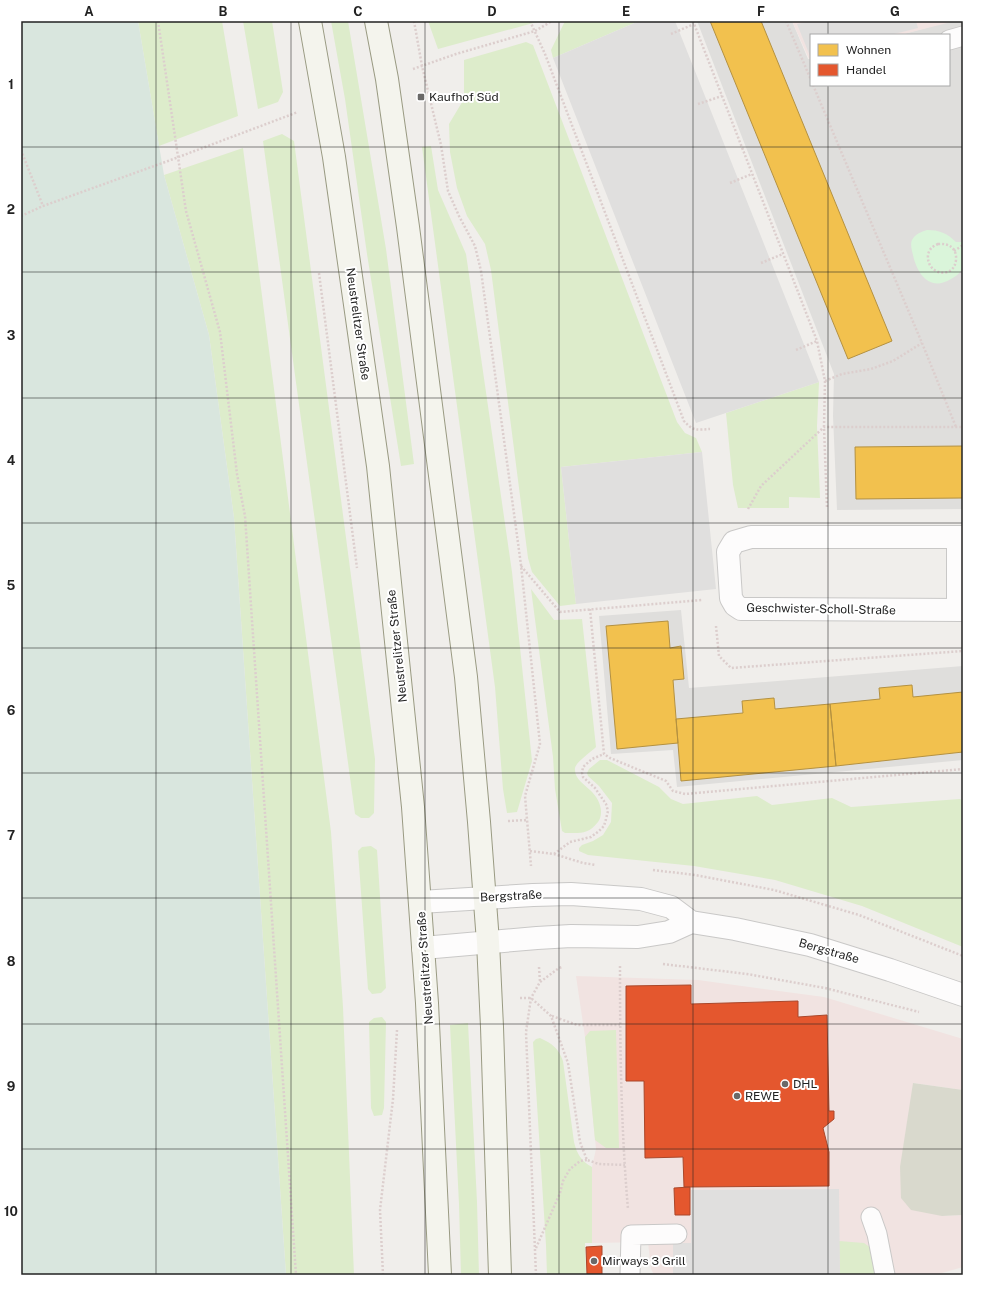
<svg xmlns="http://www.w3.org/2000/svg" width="984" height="1296" font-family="'Public Sans',sans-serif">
<rect width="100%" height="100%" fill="#f0eeeb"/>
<!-- residential -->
<path fill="#dfdedc" d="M697 21H792L808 59H811V85H949V35H900L951 21H963V509L837 510 833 416 834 374Z
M681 610 689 688 963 666V760L677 787 673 750 611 754 599 616Z"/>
<!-- commercial -->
<path fill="#f1e3e1" d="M792 21H951V22L900 35H811V59H809Z
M576 976 698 980 824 997 963 1039V1090L913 1083 942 1216 963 1215V1267L935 1275H654L651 1269 648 1242 592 1243V1167L596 1149 585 1037Z"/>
<!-- construction -->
<path fill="#d9d9cd" d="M913 1083 963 1090V1215L942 1216 911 1210 901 1198 900 1167Z"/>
<!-- grass -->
<path fill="#ddeccb" d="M138 21H222L238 116 159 146Z
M243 21H272L283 92 278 102 258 109Z
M331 21H348L386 249 414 464 401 466 367 254 345 99Z
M428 21H536L537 22 438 49Z
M565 21H639L553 58 551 50Z
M526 42 533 45 677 422 685 433 696 438 702 452 561 467 576 604 560 606 532 572 528 558 491 270 485 244 467 216 457 188 450 152 449 124 464 99V60Z
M282 134 294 141 375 759 374 813 369 818H361L355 814 263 141Z
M431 146 438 190 466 254 512 572 532 761 517 812 507 813 503 789 495 687 422 147Z
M243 148 331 832 343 1007 354 1275H286L234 518 209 335 164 175Z
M819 382 817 426 820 498 789 497V508H738L733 485 726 413Z
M531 589 554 620 582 619 596 747C591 752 576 762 575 768 574 779 584 784 590 790 599 798 605 812 598 822 588 835 579 833 565 833L562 831 555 789 553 757Z
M600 760H607L659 787 671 799 683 804 757 796 772 805 832 798 851 807 960 799 963 801V947L862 906 775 880 694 866 588 855 579 851V848L582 845 593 841 603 835 611 822 612 803 599 786 588 776 587 773 589 769Z
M371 846 377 850 386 988 381 993 372 994 368 989 358 851 362 847Z
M382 1017 386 1022 384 1108 382 1115 374 1116 371 1108 369 1022 374 1018Z
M468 1023 477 1202 479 1275H461L459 1204 450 1025Z
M616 1030 619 1148H606L595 1140 585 1037 590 1031Z
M540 1038C553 1044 558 1048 563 1061L574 1142C577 1154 581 1161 592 1167V1243H585L586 1275H547L546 1245 533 1042 536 1039Z
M839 1241 864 1243 871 1248 876 1275H840Z"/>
<!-- wetland -->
<path fill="#d9e6de" d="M21 21H138L164 175 209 335 234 518 286 1275H21Z"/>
<!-- park -->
<path fill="#daf5da" d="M927 230C939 230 947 233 956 242H963C963 249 965 258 963 266 961 272 957 276 951 279 930 292 917 274 913 255 912 251 910 244 912 240 915 234 921 232 927 230Z"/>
<!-- parking -->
<path fill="#e0dfde" d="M639 21H675L819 382 696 423 553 58Z
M810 21H916L918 28 890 35H811L810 56 797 24Z
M702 452 716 589 576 604 561 467Z
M839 1189 840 1275H673V1243H691V1190Z"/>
<!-- homes -->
<path fill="#f2c14e" stroke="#b49141" d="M710 21H761L892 341 848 359Z
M963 446V498L856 499 855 447Z
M668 621 670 648 681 646 684 679 673 680 678 743 617 749 606 626Z
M912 685 913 697 963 692V752L836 766 830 704 880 699 879 688Z
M774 698 775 709 830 704 836 766 681 781 676 719 743 713 742 701Z"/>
<!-- shops -->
<path fill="#e4572e" stroke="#aa472a" d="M691 985V1004L798 1001V1017L827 1015 829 1111H834V1119L823 1128 829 1152V1186L684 1187 683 1157 645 1158 644 1081H626V986Z
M690 1187V1215H675L674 1188Z
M602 1246V1275H587L586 1247Z"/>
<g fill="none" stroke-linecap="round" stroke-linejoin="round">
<defs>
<path id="service" d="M949 40 963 36
M871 1217 877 1234 885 1275
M630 1275 631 1235 677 1234"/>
<path id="minor" d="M958 537V610
M963 537H751L734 542 728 552 731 598 735 605 741 609 963 610
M420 902 533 895 571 894 641 899 671 907 691 922 735 929 810 945 890 970 963 995
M423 948 537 938 571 936 638 937 669 932 691 922"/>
<path id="secondary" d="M310 21 334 157 378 466 413 807 427 1003 440 1275
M376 21 387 79 408 227 466 677 479 822 488 942 492 1027 500 1275"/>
</defs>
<!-- service casing -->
<use href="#service" stroke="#c9c8c7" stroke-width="21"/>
<!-- minor casing -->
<use href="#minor" stroke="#c9c8c7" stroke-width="24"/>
<!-- secondary casing -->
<use href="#secondary" stroke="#999a82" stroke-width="24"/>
<!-- path -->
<path stroke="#dccecd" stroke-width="2.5" stroke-dasharray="2 2" stroke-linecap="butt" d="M158 21 186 211 220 332 237 474 245 516 296 1275
M414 21 422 66 441 145 448 191 459 216 475 246 481 271 521 565 540 744 525 796 531 866
M530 21 545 54 684 421C693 431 696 430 710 429
M693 21 817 341 825 381 824 427 827 508
M786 21 811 80
M671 34 694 24
M413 69 456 54 535 31 552 21
M813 85 922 343 956 427
M698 104 722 96
M21 150 43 206
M730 183 752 174
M21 216 43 206 168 161 298 112
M938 244C949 243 957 248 956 260 954 280 926 275 928 255 929 249 933 246 938 244Z
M954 251 963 245
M761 263 783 254
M319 273 357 568
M796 350 817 341
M825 381 842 374 871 369 893 361 922 343
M748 509 761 486 824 427H963
M521 566 560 612 702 600
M590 609 604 754 610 758 666 781 673 791 685 794 963 769
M716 626 719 656 731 668 963 651
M508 821 527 820
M530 851 554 854 583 863 596 865
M554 854 570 842 591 837 599 831 604 826 606 819 608 811 606 804 595 788 583 777 582 773 583 767 592 759 604 754
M653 870 695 875 774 890 859 915 963 956
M663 964 747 974 825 988 919 1012
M620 966C620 1047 621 1128 628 1209
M539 967 540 982
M520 998H531L551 1016 568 1063 580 1142 587 1160 599 1164 625 1165
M552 1016 577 1025H620
M536 1248 560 1193 563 1181 570 1169 580 1161 587 1160
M383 1275 380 1210 393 1099 397 1030
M536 1275 526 1032 531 998 540 982 559 968 562 967"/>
<!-- service -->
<use href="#service" stroke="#fdfcfc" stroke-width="19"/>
<!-- minor -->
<use href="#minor" stroke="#fdfcfc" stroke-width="22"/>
<!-- secondary -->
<use href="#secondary" stroke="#f4f4ed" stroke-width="22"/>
</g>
<!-- grid -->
<path fill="none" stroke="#222" stroke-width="1" stroke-opacity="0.55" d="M156 21V1275M291 21V1275M425 21V1275M559 21V1275M693 21V1275M828 21V35M828 85V1275M21 147H963M21 272H963M21 398H963M21 523H963M21 648H963M21 773H963M21 898H963M21 1024H963M21 1149H963"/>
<!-- markers -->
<g fill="#6a6968" stroke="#fff" stroke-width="1.5">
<rect x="417" y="93" width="8" height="8" rx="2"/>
<circle cx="785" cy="1084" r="4"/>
<circle cx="737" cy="1096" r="4"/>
<circle cx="594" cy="1261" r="4"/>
</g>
<g text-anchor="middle" stroke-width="4" stroke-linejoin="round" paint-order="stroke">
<!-- poi labels -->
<g font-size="12" fill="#222" stroke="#fff" text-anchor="start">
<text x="429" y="101">Kaufhof Süd</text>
<text x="793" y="1088">DHL</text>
<text x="745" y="1100">REWE</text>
<text x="602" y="1265">Mirways 3 Grill</text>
</g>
<!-- street labels -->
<g font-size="12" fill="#222" stroke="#fff">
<text transform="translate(358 324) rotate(82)" y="4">Neustrelitzer Straße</text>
<text transform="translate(821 609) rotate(1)" y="4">Geschwister-Scholl-Straße</text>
<text transform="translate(397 646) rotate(-96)" y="4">Neustrelitzer Straße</text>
<text transform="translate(511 896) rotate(-3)" y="4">Bergstraße</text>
<text transform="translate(829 951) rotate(16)" y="4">Bergstraße</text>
<text transform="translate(425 968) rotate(-94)" y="4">Neustrelitzer Straße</text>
</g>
</g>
<!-- border -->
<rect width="984" height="1296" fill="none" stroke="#ffffff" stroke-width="44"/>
<!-- legend -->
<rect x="810" y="34" width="140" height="52" fill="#ffffff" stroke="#a7a7a7"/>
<rect x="818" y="44" width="20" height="12" fill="#f2c14e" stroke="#a7a7a7"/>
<text x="846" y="54" font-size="12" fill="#222222">Wohnen</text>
<rect x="818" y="64" width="20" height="12" fill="#e4572e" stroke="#a7a7a7"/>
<text x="846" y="74" font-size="12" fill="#222222">Handel</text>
<rect x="22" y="22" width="940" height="1252" fill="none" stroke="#222" stroke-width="1.5"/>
<g font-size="13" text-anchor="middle" font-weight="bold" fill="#222">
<text x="89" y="16">A</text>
<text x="223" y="16">B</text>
<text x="358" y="16">C</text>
<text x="492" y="16">D</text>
<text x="626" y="16">E</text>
<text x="761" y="16">F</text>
<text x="895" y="16">G</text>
<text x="11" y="89">1</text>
<text x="11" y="214">2</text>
<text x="11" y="340">3</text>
<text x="11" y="465">4</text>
<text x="11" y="590">5</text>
<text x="11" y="715">6</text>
<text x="11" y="840">7</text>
<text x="11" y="966">8</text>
<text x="11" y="1091">9</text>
<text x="11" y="1216">10</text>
</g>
</svg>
